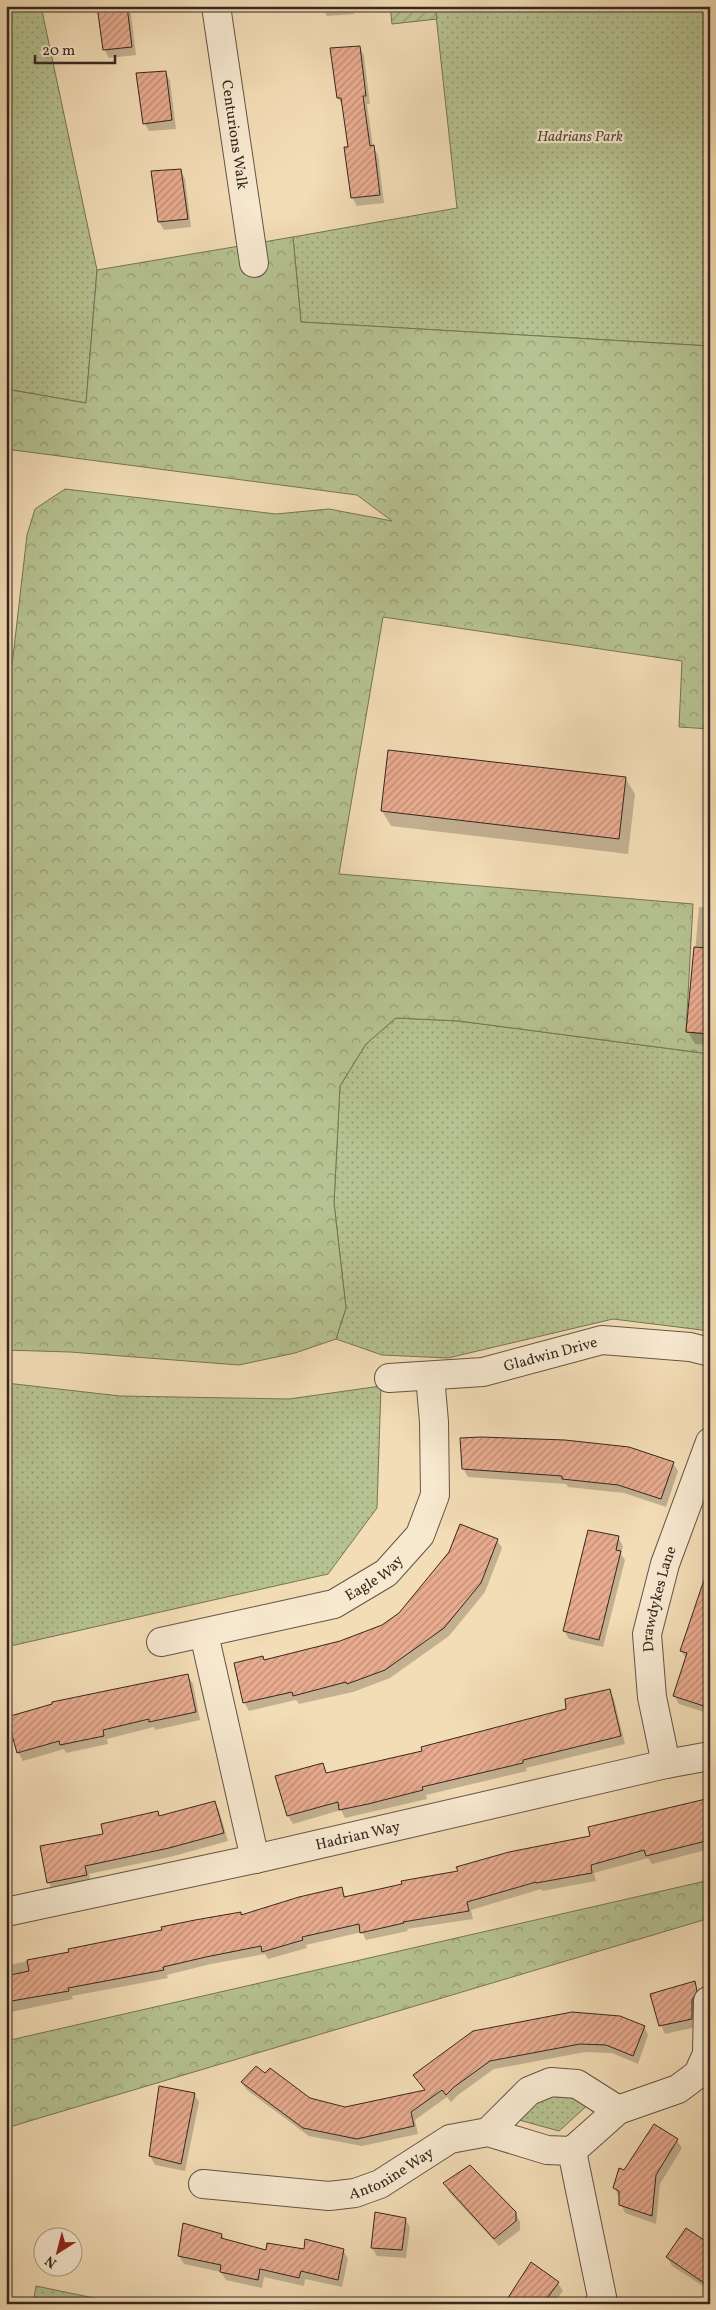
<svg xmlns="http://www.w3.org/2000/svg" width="716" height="2310" font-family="Vollkorn,serif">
<defs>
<pattern id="grass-dots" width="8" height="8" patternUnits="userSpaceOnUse" patternTransform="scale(1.25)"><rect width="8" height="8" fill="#b6c291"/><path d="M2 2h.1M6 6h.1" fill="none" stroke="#959e76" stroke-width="1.8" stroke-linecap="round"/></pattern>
<pattern id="forest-crowns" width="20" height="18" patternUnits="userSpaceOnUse" patternTransform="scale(1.25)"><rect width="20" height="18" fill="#b6c291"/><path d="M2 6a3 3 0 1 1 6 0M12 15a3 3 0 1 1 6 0" fill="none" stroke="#959e76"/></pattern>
<pattern id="garden-furrows" width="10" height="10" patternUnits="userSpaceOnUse" patternTransform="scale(1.25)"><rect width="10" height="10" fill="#b6c291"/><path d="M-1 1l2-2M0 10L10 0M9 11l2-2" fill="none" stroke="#959e76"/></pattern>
<pattern id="building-hatch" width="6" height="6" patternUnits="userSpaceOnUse" patternTransform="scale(1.25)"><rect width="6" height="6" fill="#e8ab8f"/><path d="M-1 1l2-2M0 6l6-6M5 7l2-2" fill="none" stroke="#bd8b74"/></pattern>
</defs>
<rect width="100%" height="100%" fill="#f3ddb6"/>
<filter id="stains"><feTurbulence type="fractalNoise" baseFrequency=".004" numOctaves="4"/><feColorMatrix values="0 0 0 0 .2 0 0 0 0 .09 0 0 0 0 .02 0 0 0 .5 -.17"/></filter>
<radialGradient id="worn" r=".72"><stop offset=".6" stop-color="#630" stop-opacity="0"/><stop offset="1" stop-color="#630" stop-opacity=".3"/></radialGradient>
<!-- grass -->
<path fill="url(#grass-dots)" stroke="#767458" d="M6 6H41L97 270 86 403 6 389Z
M435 6H710V346L301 322 293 237 457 208Z
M396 1018 459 1021 710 1054V1331L613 1319 448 1358 382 1355 336 1339 346 1308 334 1203 340 1086 366 1044Z
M6 1383 120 1396 289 1399 381 1386 377 1508 328 1574 6 1647Z
M567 2091 590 2103 559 2131 519 2120 537 2100Z
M36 2286 123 2304H33Z"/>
<!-- forest -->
<path fill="url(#forest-crowns)" stroke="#767458" d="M293 237 301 322 710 346V729L679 727 682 661 383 617 339 874 693 904 686 1032 710 1034V1054L459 1021 396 1018 366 1044 340 1086 334 1203 346 1308 336 1339 295 1353 239 1365 70 1352 6 1350V718L27 535 35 509 65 489 276 514 329 509 392 521 357 495 6 449V389L86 403 97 270Z
M710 1880V1918L6 2128V2041Z"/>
<!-- garden -->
<path fill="url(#garden-furrows)" stroke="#767458" d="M390 6H435L437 19 392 24Z"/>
<!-- shadow -->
<path fill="#0003" d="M98 6H130L136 55 109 58 104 49Z
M322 6H353L354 14 327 16Z
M360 47 364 56 370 104H367L373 147 378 155 384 203 357 206 352 197 350 148 343 106 338 98Z
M165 72 170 81 176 129 149 131 144 123Z
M181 171 185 179 191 227 164 230 159 222 153 172Z
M626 779 635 794 628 854 391 826 382 811Z
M699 907 710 908V1045L695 1044 688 1032Z
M673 1463 678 1471 666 1507 624 1493 568 1487 566 1484 468 1477 463 1468Z
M710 1502V1516L706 1510Z
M618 1537 623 1546 621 1554 625 1560 603 1647 569 1639 564 1631Z
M497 1540 502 1548 485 1592 449 1636 390 1678 353 1692 299 1704 296 1700 249 1711 244 1702 265 1661 340 1642 382 1627Z
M710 1576V1714L679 1704 674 1695 686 1659 681 1650Z
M188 1676 193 1684 200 1720 155 1730 154 1727 107 1739 108 1744 66 1753 64 1749 23 1761 18 1752Z
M610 1691 614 1699 625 1744 526 1768 527 1771 426 1795 427 1799 345 1818 341 1810 293 1824 288 1816 277 1777 322 1764 327 1774 424 1752 568 1710Z
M710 1799V1849L652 1864 648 1858 594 1873 596 1881 542 1891 541 1889 471 1910 473 1919 407 1929 408 1931 366 1940 362 1932 306 1945 307 1948 268 1959 265 1954 211 1964 167 1975 168 1978 72 1996 73 1999 6 2013V1966L240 1913 242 1916 341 1889 346 1897 459 1872 592 1837Z
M214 1802 219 1810 228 1841 174 1856 89 1874 91 1883 53 1891 49 1883 105 1835 158 1813 160 1817Z
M694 1983 701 2000 696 2027 665 2034 661 2025Z
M644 2027 648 2035 638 2064 612 2053 585 2052 494 2069 458 2095 451 2102 447 2097 415 2120 418 2134 362 2146 309 2136 247 2090 242 2083 266 2075 310 2100 345 2108 426 2091 415 2076Z
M194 2094 199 2102 185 2171 155 2165 150 2156Z
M677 2140 682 2148 660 2184 656 2224 625 2213 615 2188 625 2171Z
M445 2183 515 2213 520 2222V2230L499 2246 449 2192Z
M405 2219 410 2227 406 2258 377 2256 372 2248Z
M222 2235 225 2240 267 2252 343 2250 348 2259 342 2287 305 2279 304 2286 264 2277 262 2288 226 2280 221 2272 184 2264 179 2256Z
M708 2237 710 2239V2293L708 2289 672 2266 668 2258 704 2242Z
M558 2283 563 2291 553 2304H495L510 2297Z
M388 2301 390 2304H381Z"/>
<!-- building -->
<path fill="url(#building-hatch)" stroke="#35271f" d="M97 6H127L132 47 103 50Z
M360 46 366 96H363L370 146 374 145 380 195 351 198 344 147H348L341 98H337L330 48Z
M166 71 172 120 143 124 136 73Z
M181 169 188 219 158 222 151 171Z
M388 750 626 777 619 839 381 811Z
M694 947 710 948V1034L686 1032Z
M481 1437 565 1440 629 1447 674 1462 661 1499 618 1485 562 1479V1476L462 1469 460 1438Z
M460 1524 498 1539 481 1583 444 1628 385 1670 347 1684 346 1682 293 1696 292 1692 243 1703 234 1663 263 1656 264 1660 340 1641 382 1625 399 1613 449 1552Z
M588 1530 619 1536 616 1550 621 1551 599 1640 563 1631Z
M706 1574H710V1708L673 1696 687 1653 680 1651Z
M188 1674 196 1712 149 1722V1719L103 1730 104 1736 60 1745 59 1741 17 1753 7 1717 52 1704V1702Z
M610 1689 621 1736 523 1760V1763L422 1787 423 1790 368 1804 339 1810 338 1802 287 1816 275 1776 323 1763 326 1773 422 1751 421 1747 566 1709 565 1699Z
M710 1798V1840L646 1856 644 1850 591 1865 592 1873 536 1883V1882L467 1902 469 1911 403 1922 404 1923 360 1933 359 1924 302 1937 303 1940 262 1952 261 1946 206 1957 163 1967 164 1970 68 1988 69 1991 6 2002V1976L29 1971 27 1960 69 1952 68 1949 162 1930 161 1927 195 1920 241 1912V1915L299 1897 342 1887 344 1897 402 1884 401 1881 458 1871 456 1867 509 1852 590 1836 588 1827Z
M215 1801 224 1833 169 1848 85 1866 87 1875 47 1883 40 1846 103 1834 101 1824 158 1811 159 1816Z
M695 1981 697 1991 692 2000V2019L659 2026 650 1994Z
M572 2012 620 2016 645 2026 633 2056 606 2045 580 2044 490 2061 454 2087 446 2095 442 2090 411 2112 414 2126 357 2139 303 2128 241 2082 256 2066 265 2073 270 2068 310 2098 345 2107 425 2090 413 2075 473 2031Z
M159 2086 195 2093 181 2164 149 2156Z
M654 2124 678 2139 656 2175 652 2216 619 2205V2191L613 2188 619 2168 624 2170Z
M470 2165 516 2212V2221L494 2239 443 2183Z
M375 2212 406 2218 402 2250 371 2248Z
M183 2223 222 2234 221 2238 266 2250 267 2243 304 2249 305 2239 344 2249 338 2280 301 2271 299 2278 260 2269 258 2280 220 2272 221 2265 178 2256Z
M686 2228 710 2244V2287L666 2257Z
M531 2262 559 2282 543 2304H504Z"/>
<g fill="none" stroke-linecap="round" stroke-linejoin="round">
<defs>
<g id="street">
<path id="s1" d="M216 6 254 263"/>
<path id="s2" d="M389 1378 483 1372 602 1340 690 1347 710 1352"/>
<path d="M204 1634 255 1859"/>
<path id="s3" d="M161 1642 334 1604 386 1573 420 1535 435 1495 434 1422 430 1376"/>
<path id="s4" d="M666 1764 652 1697 647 1634 665 1564 710 1442"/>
<path id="s5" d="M6 1912 255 1859 666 1764 710 1756"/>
<path d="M488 2132 529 2091 551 2082 577 2084 618 2110"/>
<path d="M572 2151 602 2297 599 2304"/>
<path id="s6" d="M203 2184 329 2196 355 2193 380 2184 450 2139 488 2132 547 2150 572 2151 618 2110 678 2089 698 2074 707 2054 708 2001"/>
</g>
</defs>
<!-- street casing -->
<use href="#street" stroke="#645445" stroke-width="30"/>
<!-- street -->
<use href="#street" stroke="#f7e9d0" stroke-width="28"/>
</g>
<g text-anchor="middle" stroke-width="4.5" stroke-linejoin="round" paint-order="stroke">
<!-- street labels -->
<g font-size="15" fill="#35271f" stroke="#f7e9d0">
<text dy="5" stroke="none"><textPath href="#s1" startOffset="130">Centurions Walk</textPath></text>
<text dy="5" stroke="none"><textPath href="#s2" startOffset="164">Gladwin Drive</textPath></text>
<text dy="5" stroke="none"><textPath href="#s3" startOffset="225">Eagle Way</textPath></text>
<text dy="5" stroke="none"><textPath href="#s4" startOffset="168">Drawdykes Lane</textPath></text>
<text dy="5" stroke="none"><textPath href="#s5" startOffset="360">Hadrian Way</textPath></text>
<text dy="5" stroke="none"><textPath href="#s6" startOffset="194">Antonine Way</textPath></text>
</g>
<!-- park labels -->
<g font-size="15" font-style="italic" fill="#554e3c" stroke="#f7e9d0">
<text x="580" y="141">Hadrians Park</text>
</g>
</g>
<!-- margin -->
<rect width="716" height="2310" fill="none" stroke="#f3ddb6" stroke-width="25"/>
<rect x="8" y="8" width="701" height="2295" fill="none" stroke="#35271f" stroke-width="2.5"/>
<rect x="12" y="12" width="691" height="2285" fill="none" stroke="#35271f"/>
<!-- north arrow -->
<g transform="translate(58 2252) rotate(216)"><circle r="24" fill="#f7e9d0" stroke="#a99b89"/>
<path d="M0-4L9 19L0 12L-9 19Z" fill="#8f2418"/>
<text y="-8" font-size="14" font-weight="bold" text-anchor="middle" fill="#35271f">N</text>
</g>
<!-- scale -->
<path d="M35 55v8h80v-8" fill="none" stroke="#35271f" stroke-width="2.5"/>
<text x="42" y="55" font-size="15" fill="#35271f" stroke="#f7e9d0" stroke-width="4" paint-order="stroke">20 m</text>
<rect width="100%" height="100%" filter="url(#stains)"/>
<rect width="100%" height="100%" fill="url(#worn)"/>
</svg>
